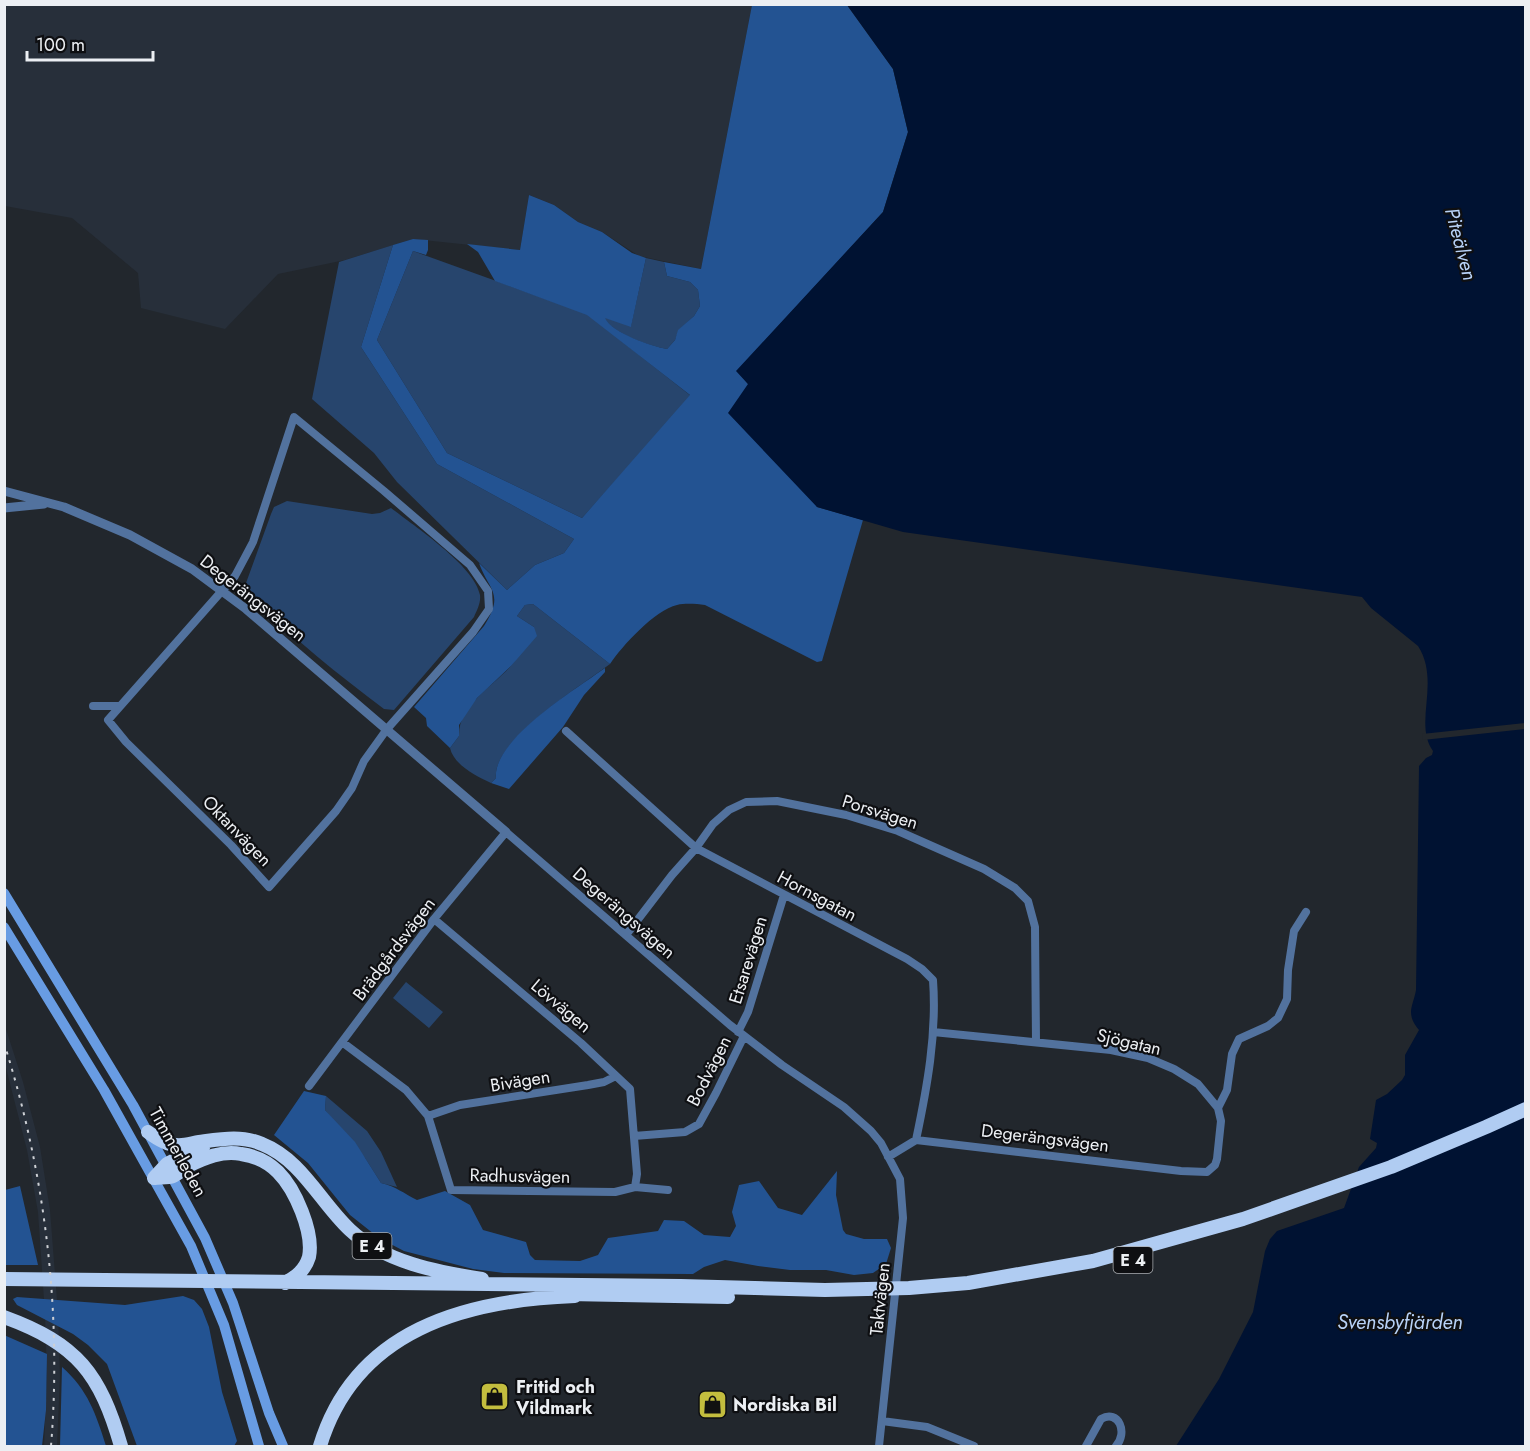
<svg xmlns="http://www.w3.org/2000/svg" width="1530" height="1451" font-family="Jost,sans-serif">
<rect width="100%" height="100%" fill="#22272d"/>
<!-- built -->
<path fill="#272f3a" d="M4 5H752L701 269 639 256 602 232 578 222 554 205 529 195 520 250 413 239 345 260 278 274 225 329 141 308 138 273 72 218 5 206Z
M4 1023 23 1082 40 1147 50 1210 58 1313 60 1376 57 1446H44L47 1376 45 1314 38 1212 27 1150 5 1064Z"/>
<!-- green -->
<path fill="#27456d" d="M393 245 361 347 437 464 574 539 564 553 535 565 507 590 397 482 374 453 312 399 339 262Z
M413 251 587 314 691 396 582 518 447 453 377 340Z
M646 258 664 262 667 276 690 282 698 290 700 306 694 316 679 330 675 340 667 349C650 346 611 333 604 317L631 326Z
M287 501 372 514 380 513 391 508C414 526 475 566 480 595 481 603 477 610 474 617L394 710 384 709C337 673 289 637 250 592L246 583 271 514 274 507Z
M533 604 610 664C581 686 492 740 496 778L491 783C476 776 454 765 450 748L459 736C458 706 492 687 510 667 520 656 527 639 534 627L517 616 525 605Z
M406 982 443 1012 429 1028 393 998Z
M326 1096 367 1131 381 1152 397 1187 381 1183 365 1158 325 1110Z"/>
<!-- forest -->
<path fill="#235392" d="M752 5H847L893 69 908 132 883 212 737 371 748 384 817 507 863 520 822 661 817 662 705 605C696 604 686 603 677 605 655 610 622 646 610 664L533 604 525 605 517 616 534 627 537 636 511 666 477 698 459 725V736L450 748 427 726 426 718 414 707 484 626C505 593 489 591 479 563L507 590 535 565 564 553 574 539 437 464 361 347 393 245 413 239 428 240V250L426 255 413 251 377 340 447 453 582 518 690 395 587 315 495 281 478 252 467 244 520 250 529 195 554 205 578 222 602 232 632 253 646 258 631 327 605 318C612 333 651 346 667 349L675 340 678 330 694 316 700 306 698 290 690 282 667 276 664 262 701 269Z
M605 668V672L584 695 563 727 509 789 491 783 496 778C492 740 576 689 605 668Z
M304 1091 326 1096 325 1110 355 1142 381 1183C397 1187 403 1193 417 1200L445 1191 470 1205 483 1230 526 1242 530 1255 535 1260 580 1261 598 1255 608 1238 658 1231 664 1220 684 1221 704 1235 730 1237 736 1226 732 1212 739 1185 759 1181 778 1208 802 1215 837 1171 836 1195 843 1230 846 1234 864 1239H887L891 1248 886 1264 873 1273 854 1275 826 1270H790L758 1266 725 1260 704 1267 693 1274 504 1273 473 1269 404 1251 379 1238 350 1215 308 1163 274 1135Z
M20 1186 38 1265H5V1190Z
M183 1296 194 1300 202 1309 209 1327 222 1392 237 1441 234 1446H137L107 1364 88 1345 73 1334 17 1305 13 1299 17 1297 125 1305Z
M4 1335 47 1354 46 1410 42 1446H5Z
M62 1367C88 1390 96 1414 106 1446H60Z"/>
<!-- water -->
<path fill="#001232" d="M847 5H1525V1446H1176L1219 1379 1253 1312 1265 1251 1270 1239 1277 1231 1344 1208 1359 1167 1376 1148 1377 1143 1370 1139 1376 1100 1387 1094 1402 1080 1405 1075V1055L1419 1030C1405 1013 1413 1007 1416 990L1419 766 1426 758 1432 755 1433 751C1413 723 1441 682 1418 646L1371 608 1362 597 903 532 817 507 728 413 748 384 736 371 883 212 908 132 893 69Z"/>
<!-- pier -->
<path fill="#22272d" d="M1525 723V729L1423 740 1422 734Z"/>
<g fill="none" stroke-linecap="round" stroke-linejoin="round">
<!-- minor -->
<path stroke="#52729e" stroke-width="8" d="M294 417 384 491 470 565 488 591 489 609 473 632 387 729 364 761 352 788 336 811 269 887 231 845 126 742 108 720 235 576 253 542Z
M93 706H120
M566 731 696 848 907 959 922 969 933 980C937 1034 927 1088 916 1140
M626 935 672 875 696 848 713 824 729 810 746 802 777 801 846 815 898 831 984 869 1015 888 1028 901 1035 927 1036 1042
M738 1032 748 1012 784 895
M933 1032 1111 1050 1148 1058 1174 1069 1198 1084 1218 1108 1227 1090 1232 1054 1239 1039 1268 1026 1278 1018 1287 999 1288 970 1294 931 1306 912
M342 1042 406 1090 428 1116 451 1190 615 1192 635 1187 637 1174 630 1089 581 1043 434 919
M309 1086 434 919 506 832 730 1025 782 1065 844 1107 871 1131 881 1143 900 1179 903 1218 879 1446
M428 1116 460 1105 588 1085 604 1082 616 1076
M634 1136 685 1132 699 1124 716 1093 744 1036
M888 1157 916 1140 1181 1171 1207 1172 1215 1165 1217 1159 1221 1121 1218 1108
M635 1187 668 1190
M882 1421 927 1427 974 1446
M1086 1446 1101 1419C1119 1409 1128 1433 1116 1446"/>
<!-- tertiary -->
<path stroke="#52729e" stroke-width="9" d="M4 491 64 507 130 535 192 569 246 609 506 832
M4 508 44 504"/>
<!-- secondary -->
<path stroke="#689ce3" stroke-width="10" d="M4 893 133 1105 205 1238 233 1303 269 1413 283 1446
M4 927 104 1090 191 1246 224 1325 259 1446"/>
<!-- trunk -->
<path stroke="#b0ccf2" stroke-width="14" d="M148 1132C156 1138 166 1145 176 1145 184 1146 192 1143 199 1142 221 1139 242 1135 262 1144 302 1160 320 1202 350 1230 384 1262 437 1272 482 1279
M154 1178C160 1177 167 1178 173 1176 178 1174 183 1169 188 1166 204 1158 223 1150 241 1154 255 1156 268 1162 278 1172 295 1189 314 1232 309 1257 305 1270 296 1277 285 1283
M154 1178 167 1164 204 1145
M4 1279 681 1286 825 1290 909 1288 968 1283 1093 1261 1243 1219 1391 1167 1486 1127 1526 1109
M568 1294 728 1297
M4 1317C78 1344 100 1374 121 1446
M320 1446C355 1330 465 1300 575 1296"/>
<!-- rail -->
<path stroke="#cdd0d5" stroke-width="2" stroke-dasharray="3 6" stroke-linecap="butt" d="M4 1043C45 1172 62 1311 51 1446"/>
</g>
<!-- icons -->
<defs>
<symbol id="shop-square" viewBox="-11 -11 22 22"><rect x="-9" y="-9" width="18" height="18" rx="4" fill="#c3bd3e" stroke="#0e0f12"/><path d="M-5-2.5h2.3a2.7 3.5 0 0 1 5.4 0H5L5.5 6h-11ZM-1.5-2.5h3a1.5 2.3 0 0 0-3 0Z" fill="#111"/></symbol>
</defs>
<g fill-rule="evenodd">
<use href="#shop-square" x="478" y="1380" width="33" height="33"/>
<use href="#shop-square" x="696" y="1388" width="33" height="33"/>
</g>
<g text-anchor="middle" stroke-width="4.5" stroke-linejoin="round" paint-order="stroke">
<!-- shield labels -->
<g fill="#0e0f12" stroke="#a9acb0" stroke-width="1.5">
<rect x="352.5" y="1233" width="39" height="26" rx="4.5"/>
<rect x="1113.5" y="1247" width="39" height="26" rx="4.5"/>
</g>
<g font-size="16" font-weight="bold" fill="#eceff3">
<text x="372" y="1252">E 4</text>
<text x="1133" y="1266">E 4</text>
</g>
<!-- street labels -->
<g font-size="18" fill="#eceff3" stroke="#0e0f12">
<text transform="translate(253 598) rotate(38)" y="6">Degerängsvägen</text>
<text transform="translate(880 812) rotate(17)" y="6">Porsvägen</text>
<text transform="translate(237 831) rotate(46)" y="6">Oktanvägen</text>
<text transform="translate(817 896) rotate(28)" y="6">Hornsgatan</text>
<text transform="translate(624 913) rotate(41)" y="6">Degerängsvägen</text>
<text transform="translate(394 949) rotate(-53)" y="6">Brädgårdsvägen</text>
<text transform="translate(748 960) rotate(-73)" y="6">Etsarevägen</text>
<text transform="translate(561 1006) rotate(40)" y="6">Lövvägen</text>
<text transform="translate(1129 1042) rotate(13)" y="6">Sjögatan</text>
<text transform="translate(709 1071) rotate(-63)" y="6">Bodvägen</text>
<text transform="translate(520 1081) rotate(-9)" y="6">Bivägen</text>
<text transform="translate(1045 1138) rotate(7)" y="6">Degerängsvägen</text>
<text transform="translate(178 1152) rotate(61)" y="6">Timmerleden</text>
<text transform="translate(520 1176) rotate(1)" y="6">Radhusvägen</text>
<text transform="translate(880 1299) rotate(-84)" y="6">Taktvägen</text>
</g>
<!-- poi labels -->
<g font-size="18" font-weight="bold" fill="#eceff3" stroke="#0e0f12" text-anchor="start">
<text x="516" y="1393">Fritid och<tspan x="516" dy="21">Vildmark</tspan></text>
<text x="733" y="1411">Nordiska Bil</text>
</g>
<!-- water labels -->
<g font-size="20" font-style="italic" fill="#b8d2f7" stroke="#0e0f12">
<text transform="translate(1461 244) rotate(75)" y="7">Piteälven</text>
<text x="1400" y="1329">Svensbyfjärden</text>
</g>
</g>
<!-- border -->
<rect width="1530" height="1451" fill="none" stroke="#eceff3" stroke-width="12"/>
<!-- scale -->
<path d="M27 51v9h126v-9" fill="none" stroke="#eceff3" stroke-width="3"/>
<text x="36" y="51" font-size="18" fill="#eceff3" stroke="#0e0f12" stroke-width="4.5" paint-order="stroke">100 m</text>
</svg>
